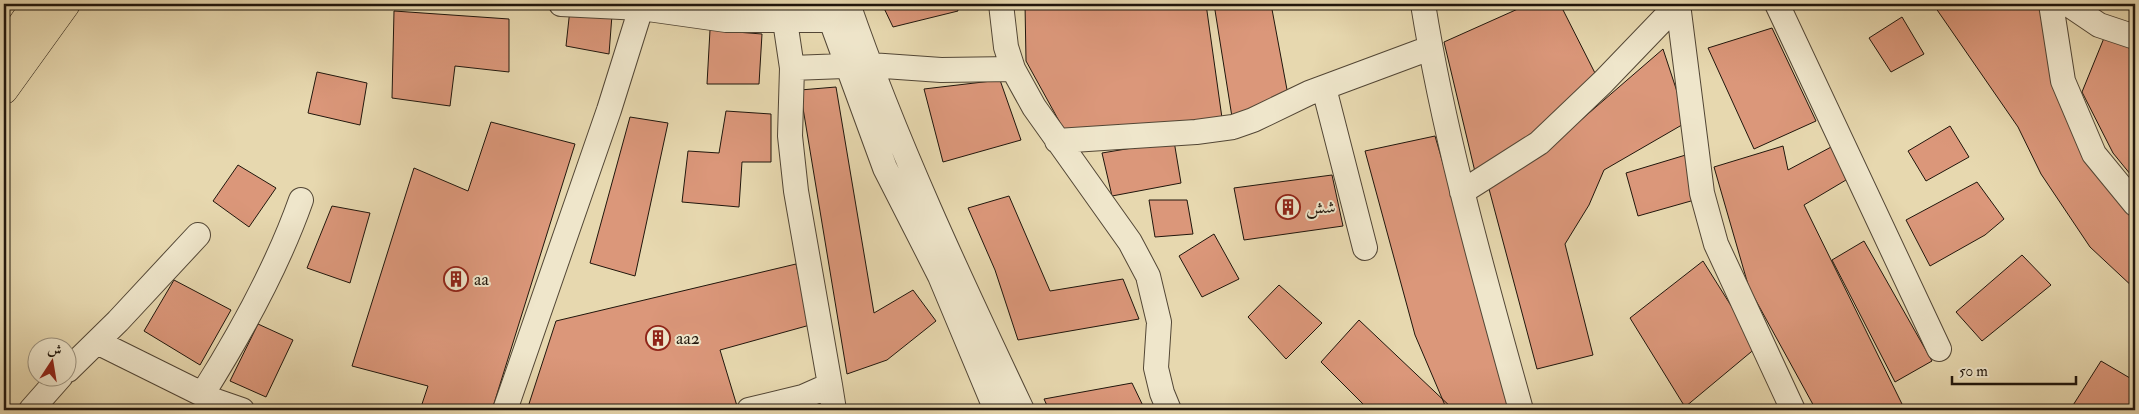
<svg xmlns="http://www.w3.org/2000/svg" width="2139" height="414" font-family="'IM FELL Double Pica',Amiri,serif">
<rect width="100%" height="100%" fill="#e7d8af"/>
<filter id="stains"><feTurbulence type="fractalNoise" baseFrequency=".004" numOctaves="4"/><feColorMatrix values="0 0 0 0 .2 0 0 0 0 .09 0 0 0 0 .02 0 0 0 .5 -.17"/></filter>
<radialGradient id="worn" r=".72"><stop offset=".6" stop-color="#630" stop-opacity="0"/><stop offset="1" stop-color="#630" stop-opacity=".3"/></radialGradient>
<!-- building -->
<path fill="#db977a" stroke="#20160c" d="M882 4H956L958 11 893 27Z
M1025 4H1206L1222 118 1064 130 1026 61Z
M1214 4H1271L1288 95 1232 117Z
M1529 4H1560L1597 77 1535 138 1476 176 1444 42Z
M1933 4H2043L2065 108 2135 212V289L2090 247 2041 174 2018 127Z
M570 9 612 15 609 54 566 46Z
M394 11 509 19V72L455 66 450 106 392 98Z
M1902 17 1924 54 1891 72 1869 38Z
M1772 28 1816 121 1754 149 1708 48Z
M710 30 762 34 759 84H707Z
M2104 38 2135 47V180L2113 153 2082 92Z
M1663 49 1687 122 1604 170 1589 205 1565 244 1593 355 1537 369 1489 189 1545 151Z
M317 72 367 83 360 125 308 113Z
M1000 80 1021 140 943 162 924 89Z
M836 87 874 313 913 290 936 321 887 360 847 374 800 90Z
M726 111 771 114V162H742L739 207 682 202 688 151 719 153Z
M630 117 668 123 635 276 590 263Z
M491 122 575 144 492 410H420L428 386 352 366 414 168 468 191Z
M1950 126 1969 157 1926 181 1908 151Z
M1435 136 1515 410H1447L1415 335 1365 151Z
M1174 141 1181 183 1112 196 1102 153Z
M1783 146 1788 170 1833 146 1846 180 1804 205 1902 404 1893 410H1816L1749 288 1714 167Z
M1689 154 1698 199 1638 216 1626 173Z
M238 165 276 188 249 227 213 201Z
M1332 175 1343 226 1244 240 1234 188Z
M1977 182 2004 219 1985 235 1930 266 1906 220Z
M1009 196 1050 291 1123 279 1139 319 1018 340 995 270 968 208Z
M1149 200H1187L1193 234 1155 237Z
M332 206 370 213 350 283 307 268Z
M1214 234 1239 279 1202 297 1179 256Z
M1864 241 1932 361 1895 382 1832 260Z
M2022 255 2051 285 1982 341 1956 312Z
M1703 261 1757 347 1685 407 1630 318Z
M796 264 810 325 720 350 737 406 721 410H527L556 321Z
M174 280 231 310 200 365 144 331Z
M1279 285 1322 323 1286 359 1248 317Z
M1359 320 1454 410H1364L1366 407 1321 362Z
M258 324 293 340 266 397 230 381Z
M2101 361 2135 381V410H2070Z
M1132 383 1145 410H1049L1044 399Z"/>
<g fill="none" stroke-linecap="round" stroke-linejoin="round">
<defs>
<path id="minor" d="M561 4 641 8 726 20H845
M825 4 885 168 940 276 996 410
M848 4C896 143 959 277 1022 410
M1001 4 1006 47 1013 69 1034 107 1130 242 1148 276 1159 322 1156 368 1162 393 1169 410
M1423 4C1445 141 1484 276 1521 410
M1678 4 1702 193 1716 244 1793 410
M1777 4 1939 349
M2051 4 2063 81 2094 154 2135 204
M2068 4 2099 25 2135 37
M792 68 870 65 941 70 1013 69
M1324 88 1365 248
M1057 141 1196 132 1233 127 1253 120 1309 93 1430 48
M1462 192 1539 143 1603 82 1678 4
M97 342 216 401 242 410
M68 370 118 321 198 235
M830 385 834 410
M203 393C242 331 277 268 301 200
M31 410 61 376
M505 410 609 110 641 8
M749 410 803 397 830 385 796 191 790 136 792 68 785 21"/>
<path id="major" d="M4 50 36 4
M4 90 66 4"/>
</defs>
<!-- minor casing -->
<use href="#minor" stroke="#524635" stroke-width="26"/>
<!-- major casing -->
<use href="#major" stroke="#20160c" stroke-width="29"/>
<!-- minor -->
<use href="#minor" stroke="#efe6cb" stroke-width="24"/>
<!-- major -->
<use href="#major" stroke="#e7d8af" stroke-width="28"/>
</g>
<!-- icons -->
<defs>
<symbol id="building-ring" viewBox="-11 -11 22 22"><circle r="9.5" fill="#efe6cb" stroke="#8f2418" stroke-width="1.5"/><path d="M-4-6H4V6H1V3H-1V6H-4ZM-2.5-4.3h1.7v1.8h-1.7ZM.8-4.3h1.7v1.8H.8ZM-2.5-1h1.7V.8h-1.7ZM.8-1h1.7V.8H.8Z" fill="#8f2418"/></symbol>
</defs>
<g fill-rule="evenodd">
<use href="#building-ring" x="1274" y="193" width="28" height="28"/>
<use href="#building-ring" x="442" y="265" width="28" height="28"/>
<use href="#building-ring" x="644" y="324" width="28" height="28"/>
</g>
<g text-anchor="middle" stroke-width="4" stroke-linejoin="round" paint-order="stroke">
<!-- poi labels -->
<g font-size="18" fill="#20160c" stroke="#efe6cb" text-anchor="start">
<text x="1306" y="213">شش</text>
<text x="474" y="285">aa</text>
<text x="676" y="344">aa2</text>
</g>
</g>
<!-- margin -->
<rect width="2139" height="414" fill="none" stroke="#e7d8af" stroke-width="20"/>
<rect x="5" y="5" width="2129" height="404" fill="none" stroke="#20160c" stroke-width="2.5"/>
<rect x="10" y="10" width="2119" height="394" fill="none" stroke="#20160c"/>
<!-- north arrow -->
<g transform="translate(52 362) rotate(12)"><circle r="24" fill="#efe6cb" stroke="#9c937f"/>
<path d="M0-4L9 19L0 12L-9 19Z" fill="#8f2418"/>
<text y="-8" font-size="14" font-weight="bold" text-anchor="middle" fill="#20160c">ش</text>
</g>
<!-- scale -->
<path d="M1952 376v8h124v-8" fill="none" stroke="#20160c" stroke-width="2.5"/>
<text x="1959" y="376" font-size="15" fill="#20160c" stroke="#efe6cb" stroke-width="4" paint-order="stroke">50 m</text>
<rect width="100%" height="100%" filter="url(#stains)"/>
<rect width="100%" height="100%" fill="url(#worn)"/>
</svg>
